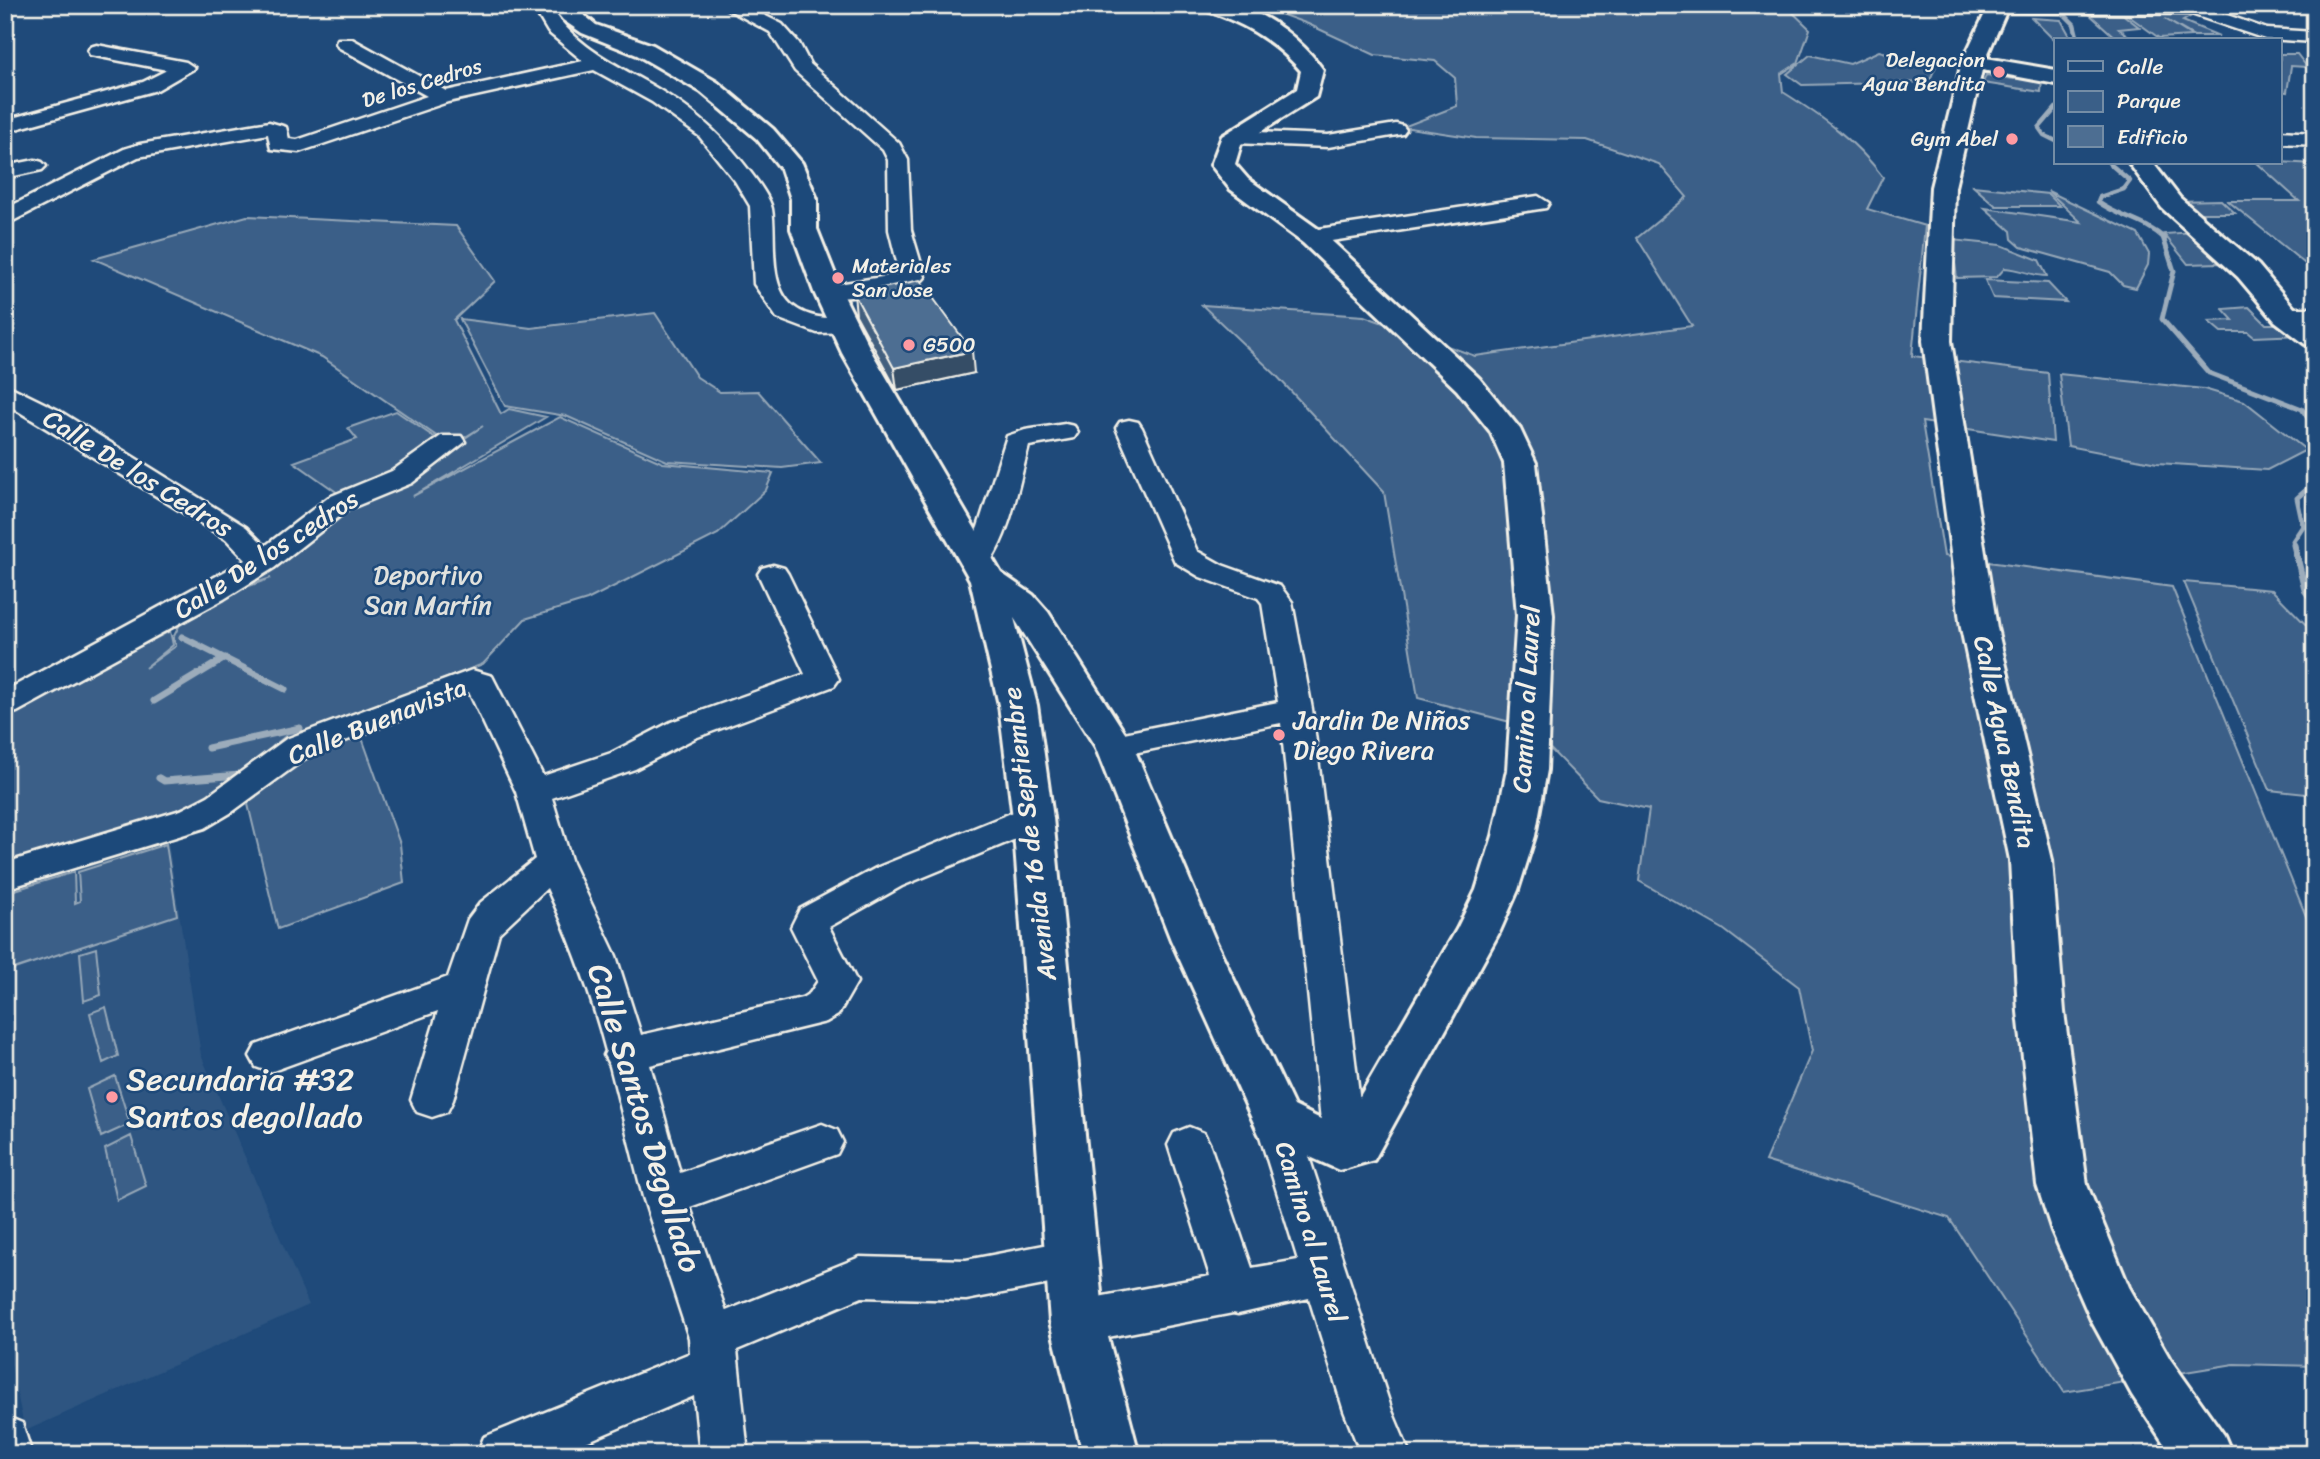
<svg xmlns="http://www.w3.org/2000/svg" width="2320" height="1459" font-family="Sriracha,sans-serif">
<rect width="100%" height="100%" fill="#1f4a7a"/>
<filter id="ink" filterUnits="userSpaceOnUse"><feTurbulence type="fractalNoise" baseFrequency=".0143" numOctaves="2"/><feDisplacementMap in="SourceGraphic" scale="14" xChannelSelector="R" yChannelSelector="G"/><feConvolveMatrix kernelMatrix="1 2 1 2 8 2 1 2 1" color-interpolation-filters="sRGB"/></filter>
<g filter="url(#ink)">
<!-- built -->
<path fill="#2d5581" d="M168 841 201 1055 309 1305 25 1431 5 1336V892Z"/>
<!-- green -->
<path fill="#3a5f88" stroke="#97a8b8" stroke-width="2" d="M1256 5H1785L1810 29 1798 63 1781 74 1783 92C1824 118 1853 138 1883 177L1867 209 1925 226 1912 356 2048 373 2053 442 1922 422 1944 556 2172 587 2315 938V1366L2234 1364 2064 1392 1949 1218 1765 1161 1812 1051 1799 987 1723 929 1639 881 1649 809 1598 798 1529 727 1418 698 1384 492 1275 374 1202 305 1364 316 1475 356 1692 326 1637 238 1687 197 1659 164 1587 140 1476 138 1403 127 1457 106 1455 78 1435 61 1375 55 1308 24Z
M2087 12 2121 13 2139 27 2119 29 2133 39H2117Z
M2197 13 2183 21 2219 36H2194L2165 19 2192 36 2159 38 2126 14Z
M2032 18 2061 20 2070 36 2066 40H2054Z
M1879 51 1936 66 1929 82 1802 85 1787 74 1810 55 1850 64Z
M2280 54H2297L2307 67 2291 66 2287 92 2280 91Z
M1986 75 2014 79 2015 75 2042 80 2041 92 1983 83Z
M2280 162 2315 164V272L2228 201H2299L2257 163Z
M1973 186 2048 194 2060 206H1996Z
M2048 191 2138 234 2149 254 2148 265 2136 288 2123 285 2110 272 2021 247 2012 239 2011 231 1985 208 2081 222Z
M2221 200 2235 213H2190L2176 201Z
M247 216 456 226 495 281 454 320 501 414 509 409 546 417 413 496 560 417 663 463 773 473 766 490 718 534 587 600 525 619 483 664 289 740 222 792 135 826 5 865V715L170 631 173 645 145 668 176 646 173 638 183 618 230 593 271 578 230 591 335 508 404 479 483 426 451 446 322 357 94 259Z
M2195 232 2234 266 2220 263 2188 264 2164 234Z
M1952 240 2001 245 2039 260 2047 276C2032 276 2021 269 2005 268L1997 277 1957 278Z
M1985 280 2048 283 2066 302 1993 298Z
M2249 307 2266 324H2288L2301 335 2254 337 2248 332H2221L2208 321 2233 320 2223 309Z
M655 313 697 377 720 392 758 391 821 463 782 468 667 461 566 416 505 406 460 319 531 328Z
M2059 374 2204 389 2244 401 2306 450 2267 470 2157 463 2068 446Z
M396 411 444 444 345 498 294 462 357 439 348 428Z
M2184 582 2272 590 2315 634V795L2270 790Z
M361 735 400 844 404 883 278 929 246 796 307 755Z
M166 844 177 915 5 972V893L74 872 75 903 80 901 78 872Z
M96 948 101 995 84 1001 80 953Z
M106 1007 118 1056 103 1063 90 1013Z
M115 1076 130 1124 101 1137 87 1089Z
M131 1136 146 1186 117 1200 105 1149Z"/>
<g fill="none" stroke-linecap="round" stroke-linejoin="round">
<!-- stream-far2 -->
<path stroke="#9cacbb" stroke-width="4.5" d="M2058 8 2074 24 2078 40
M2056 108 2039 128 2044 135 2056 141
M2109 163 2130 181 2124 189 2100 197 2098 202C2120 218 2145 220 2165 239"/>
<!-- stream-far1 -->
<path stroke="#9cacbb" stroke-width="5" d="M2163 237 2174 271 2162 319 2209 373 2302 409 2315 429
M2294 546 2293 541 2303 526 2297 498 2315 482"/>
<!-- stream -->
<path stroke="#9cacbb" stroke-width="7" d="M2294 545 2305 590 2315 603
M182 637 285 689
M154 701 225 658
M208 748 300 728
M275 748 286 739
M159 778 164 781 240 775"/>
<defs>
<path id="minor" d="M532 5H550C576 51 624 67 666 94 700 115 727 141 751 173 758 182 770 198 772 209 777 239 766 290 797 309 814 320 833 317 853 322L856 327 853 332 817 333 777 318 754 284 750 206 735 181 699 136 652 102 594 70 448 102 299 152 271 149 268 134 138 157 5 225V209L124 149 140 144 269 122 286 127 289 139 297 140 427 96 338 47 336 43 338 39H352L446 91 583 61 548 32Z
M720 5H743L782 24 799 43 810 64 899 143 908 160 911 230 925 277C911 297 851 296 828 299L820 297 816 292 820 287 900 274 889 230 888 160 883 150 795 71 770 32Z
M1998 5H2199L2267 29 2315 32V42L2265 39 2191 14 2006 12 2000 11Z
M97 45 186 62 195 68 157 90 5 132V120L143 82 167 70 90 55 88 51 90 47Z
M1396 124 1403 126 1406 130 1403 134 1328 147 1236 143 1226 137 1236 131 1328 135Z
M2280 131 2315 133V145L2280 143Z
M35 160 42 162 46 166 42 170 5 178V166Z
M1538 196 1549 203 1546 208 1312 244 1301 237 1312 230Z
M2285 308H2315V322L2276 320 2273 315 2276 310Z
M5 384 58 410 246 527 265 546 329 497 392 471 441 436H461L465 442 412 483 349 509 274 568 224 599 17 712 5 715V691L246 560 226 539 5 403Z
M1129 420 1138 422 1142 428 1197 551 1222 565 1280 586 1292 602 1312 709 1366 1151 1360 1164 1345 1169 1330 1164 1324 1151 1281 723 1114 757 1102 754 1097 746 1102 738 1114 735 1278 702 1262 603 1258 598 1200 577 1175 562 1116 428 1120 422Z
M1065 424 1074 426 1078 432 1074 438 1029 446C1018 486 1011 533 987 567L977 570 967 567 962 561 978 527 1007 436 1025 430Z
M773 565 784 568 788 574 839 679 834 686 695 738 635 769 552 798 572 863 616 956 641 1035 802 998 810 993 818 981 791 927 800 909 876 868 1021 809 1033 806 1045 809 1051 818 1045 827 902 886 829 927 857 982 838 1015 826 1022 650 1065 680 1173 822 1124 837 1130 843 1142 837 1154 690 1207 726 1311 860 1257 966 1260 1070 1240 1086 1246 1092 1260 1086 1274 1070 1280 966 1300 862 1297 737 1350 748 1454H700L694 1396 558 1454H477L484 1437 690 1353 689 1338 643 1197 610 1066 604 1055 606 1051C591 994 572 942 547 888L499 933 453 1100 447 1112 432 1117 417 1112 411 1100 438 1011 270 1072 256 1067 250 1056 256 1045 448 977 468 919 480 903 535 859 516 792 469 692 310 755 232 812 205 828 5 889V863L181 810 208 796 286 739 472 670 492 676 543 776 611 753 671 722 805 674 758 574 762 568Z
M1276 1103 1291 1108 1297 1120 1392 1411 1410 1454H1361L1344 1411 1309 1298 1238 1314 1233 1313 1077 1343 1061 1337 1054 1322 1061 1307 1077 1301 1210 1276 1168 1145 1174 1133 1189 1127 1204 1133 1210 1145 1252 1268 1298 1260 1255 1120 1261 1108Z
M5 1416 22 1423 32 1454H5Z"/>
<path id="major" d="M551 5H572L596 25 653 45 717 82 773 129 802 163 817 199V229L842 292 872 353 1001 573 1033 595 1048 612 1133 746 1215 940 1294 1106 1341 1129 1457 929 1476 890 1493 836 1507 770 1517 615 1504 463 1490 431 1457 390 1303 243 1230 189 1211 165 1222 136 1297 89 1301 71C1273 39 1241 21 1201 9L1198 5C1209 5 1220 4 1231 5 1265 10 1304 42 1323 70L1316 97 1241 144 1235 164 1248 179 1321 231 1479 378 1520 429 1536 463 1553 615 1547 770 1535 836 1518 890 1500 931 1374 1160 1339 1170 1259 1134 1171 940 1095 746 1014 618 1037 705 1053 818 1104 1322 1139 1454H1083L1050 1322 1013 818 999 705 970 580 842 353 814 292 791 229V199L781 169 757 139 701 92 637 55 582 33 563 20Z
M1989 5H2009L1986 58 2056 70V84L1982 70 1955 187 1951 341 1997 628 2052 860 2064 1012 2087 1185 2129 1287 2170 1359 2224 1435 2232 1454H2171L2132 1395 2091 1320 2052 1231 2037 1185 2018 1012 2010 860 1961 628 1923 341 1931 187 1962 62Z
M2129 163H2153L2180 198 2258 265 2295 309 2315 324V347L2305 344 2275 321 2238 277 2162 208Z"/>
</defs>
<!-- minor casing -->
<use href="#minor" stroke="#f4f1e8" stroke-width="5"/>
<!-- major casing -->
<use href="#major" stroke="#f4f1e8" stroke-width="6"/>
<!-- minor -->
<use href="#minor" fill="#1f4a7a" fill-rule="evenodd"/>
<!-- major -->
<use href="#major" fill="#1f4a7a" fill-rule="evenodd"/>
</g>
<!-- wall -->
<path fill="#425f7e" stroke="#f4f1e8" stroke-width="2" d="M854 294 974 373 897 390 856 315Z"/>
<!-- shaded-wall -->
<path fill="#364d66" stroke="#f4f1e8" stroke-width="2" d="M972 351 974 373 897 390 894 368Z"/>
<!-- building -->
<path fill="#4d6e92" stroke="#f4f1e8" stroke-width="2" d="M920 280 972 351 894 368 854 294Z"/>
</g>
<!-- markers -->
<g fill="#ff9aa2" stroke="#1f4a7a" stroke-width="2.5">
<circle cx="1999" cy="72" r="7"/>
<circle cx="2012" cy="139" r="7"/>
<circle cx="838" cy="278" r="7"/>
<circle cx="909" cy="345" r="7"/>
<circle cx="1279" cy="735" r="7"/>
<circle cx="112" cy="1097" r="7"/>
</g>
<g text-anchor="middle" stroke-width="5" stroke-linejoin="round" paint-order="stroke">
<!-- far-poi labels -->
<g font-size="21" fill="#f4f1e8" stroke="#1f4a7a" text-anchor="end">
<text x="1985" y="67">Delegacion<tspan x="1985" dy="24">Agua Bendita</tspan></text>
<text x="1998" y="146">Gym Abel</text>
<text x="852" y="273" text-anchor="start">Materiales<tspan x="852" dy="24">San Jose</tspan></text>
<text x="923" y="352" text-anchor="start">G500</text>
</g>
<!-- far-street labels -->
<g font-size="21" fill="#f4f1e8" stroke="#1f4a7a">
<text transform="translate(422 83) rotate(-17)" y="7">De los Cedros</text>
</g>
<!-- street labels -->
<g font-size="26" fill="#f4f1e8" stroke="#1f4a7a">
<text transform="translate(138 473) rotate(32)" y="9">Calle De los Cedros</text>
<text transform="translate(266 554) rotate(-33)" y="9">Calle De los cedros</text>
<text transform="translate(1526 699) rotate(-87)" y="9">Camino al Laurel</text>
<text transform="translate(377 721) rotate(-22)" y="9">Calle Buenavista</text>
<text transform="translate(2005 742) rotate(78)" y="9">Calle Agua Bendita</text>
<text transform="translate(1029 834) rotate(-97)" y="9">Avenida 16 de Septiembre</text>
<text transform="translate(1311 1232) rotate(73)" y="9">Camino al Laurel</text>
</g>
<!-- park labels -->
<g font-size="26" fill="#e1e2de" stroke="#1f4a7a">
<text x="428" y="584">Deportivo<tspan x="428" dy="30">San Martín</tspan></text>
</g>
<!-- poi labels -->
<g font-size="26" fill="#f4f1e8" stroke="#1f4a7a" text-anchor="start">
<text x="1293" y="729">Jardin De Niños<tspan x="1293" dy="30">Diego Rivera</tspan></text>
</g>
<!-- near-poi labels -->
<g font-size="32" fill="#f4f1e8" stroke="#1f4a7a" text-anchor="start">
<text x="126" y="1090">Secundaria #32<tspan x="126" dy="37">Santos degollado</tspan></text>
</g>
<!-- near-street labels -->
<g font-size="32" fill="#f4f1e8" stroke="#1f4a7a">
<text transform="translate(645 1118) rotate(73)" y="11">Calle Santos Degollado</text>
</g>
</g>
<!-- margin -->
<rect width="2320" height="1459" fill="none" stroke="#1f4a7a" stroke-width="28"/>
<rect x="14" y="14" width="2292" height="1431" fill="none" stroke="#f4f1e8" stroke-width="2.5" filter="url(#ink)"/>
<!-- legend -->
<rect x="2054" y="38" width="228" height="126" fill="#1f4a7a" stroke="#748da6" stroke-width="2"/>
<rect x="2068" y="61" width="35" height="10" fill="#1f4a7a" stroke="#748da6" stroke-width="2"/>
<text x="2117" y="74" font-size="21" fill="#f4f1e8">Calle</text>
<rect x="2068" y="91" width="35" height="21" fill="#3a5f88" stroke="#748da6" stroke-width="2"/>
<text x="2117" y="108" font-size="21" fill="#f4f1e8">Parque</text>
<rect x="2068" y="126" width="35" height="21" fill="#4d6e92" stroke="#748da6" stroke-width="2"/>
<text x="2117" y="144" font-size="21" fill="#f4f1e8">Edificio</text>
</svg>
